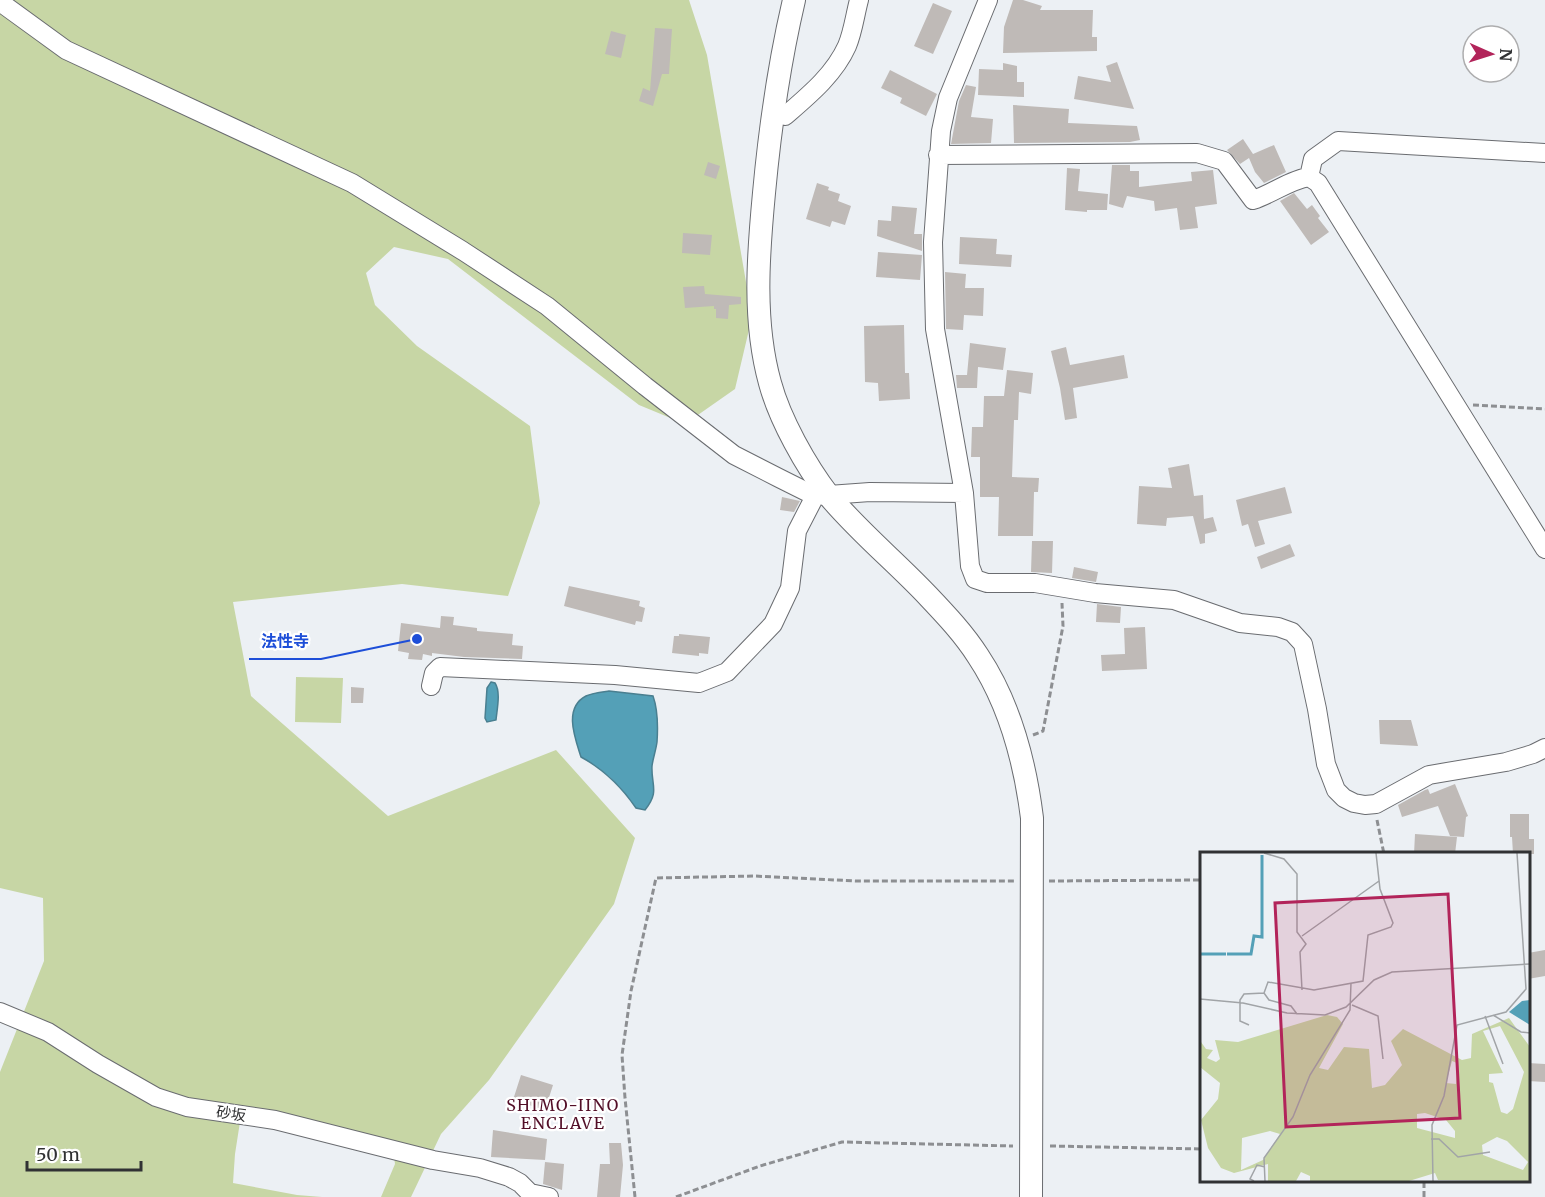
<svg xmlns="http://www.w3.org/2000/svg" width="1545" height="1197" font-family="Merriweather,'Noto Sans JP',serif">
<rect width="100%" height="100%" fill="#ecf0f4"/>
<!-- green -->
<path fill="#c7d6a5" d="M0 0H689L707 55 752 317 735 389 685 424 639 405 448 259 394 247 366 273 375 305 417 346 530 426 540 503 508 596 402 584 233 602 251 696 388 816 556 750 635 838 614 904 489 1080 441 1134 411 1197H381L395 1164 392 1142 242 1109 235 1154 233 1183 297 1195 322 1197H0V1072L44 961 43 898 0 888Z
M296 677 343 678 341 723 295 722Z"/>
<!-- water -->
<path fill="#54a0b7" stroke="#4a7f90" stroke-width="1.5" d="M491 682 495 683C501 692 497 709 496 720L487 722 485 718 487 688Z
M609 691 653 696C658 710 658 727 657 742 656 750 653 758 652 766 651 786 660 791 645 810L636 808C621 786 605 770 581 757 575 738 563 708 586 696 592 693 602 692 609 691Z"/>
<!-- building -->
<path fill="#bfbab7" d="M1013 0H1023L1042 6 1040 10H1093L1092 37H1097V51L1003 53 1004 27Z
M933 3 952 11 933 54 914 46Z
M655 28 672 29 669 74H662L653 106 639 101 643 88 650 91Z
M611 31 626 35 621 58 605 54Z
M1117 62 1134 109 1074 99 1078 76 1111 82 1106 66Z
M1003 63 1017 66V82H1024V97L978 95 979 69 1003 70Z
M890 70 937 94 926 116 900 103 902 98 881 88Z
M966 85 976 87 971 117 993 119 991 143 951 144 959 101Z
M1013 105 1069 109 1068 123 1137 126 1140 140 1130 142 1014 143Z
M1243 139 1253 154 1274 145 1286 172 1264 183 1255 172 1249 158 1240 164 1227 150Z
M708 162 720 166 716 179 704 175Z
M1112 165H1130V171H1139V187L1192 181 1191 172 1213 170 1217 204 1195 207 1198 228 1180 230 1177 208 1155 211 1154 201 1127 196 1123 208 1109 204Z
M1067 168 1080 169 1078 191 1108 194 1107 210H1087V212L1065 210Z
M817 183 829 187 828 190 840 194 838 201 851 206 845 225 832 221 830 227 806 219Z
M1294 193 1307 209 1312 205 1320 216 1318 218 1329 232 1311 245 1280 201Z
M892 206 917 208 914 234H922V251L877 236 878 220 891 221Z
M683 233 712 235 710 255 682 253Z
M960 237 997 239 996 254 1012 255 1011 267 959 264Z
M878 252 922 255 920 280 876 277Z
M945 272 966 274 965 288H984L983 316 964 315 963 330 946 329Z
M704 286 705 294 741 297V304L729 305 728 319 716 318V309H714V306L685 308 683 287Z
M904 325 905 373H909L910 399 879 401 878 383 865 382 864 326Z
M970 343 1006 348 1003 370 978 367 977 388H957L956 375H967Z
M1066 347 1070 365 1124 355 1128 378 1073 388 1077 418 1065 420 1060 388 1051 351Z
M1007 370 1033 373 1031 394 1019 392 1018 420H1014L1012 477 1039 478 1038 492H1034L1033 536H998L999 497H980V457H971L972 427H983L984 396H1004Z
M1189 464 1194 496 1203 495 1204 519 1213 517 1217 531 1205 534V543L1200 544 1193 516 1167 518 1166 526 1137 524 1139 486 1172 488 1168 468Z
M1285 487 1292 513 1258 521 1265 544 1255 547 1248 524 1242 526 1236 500Z
M782 497 800 501 794 512 780 510Z
M1032 541H1053L1052 573 1031 572Z
M1290 544 1295 556 1261 569 1257 557Z
M1074 567 1098 572 1096 582 1072 578Z
M569 586 640 601 639 606 645 608 642 622 636 621 635 625 564 606Z
M1097 604 1121 607 1120 623 1096 622Z
M441 616 454 617 453 625 477 628V631L513 634 512 645 523 646 522 659 464 657 432 653V656L423 654 422 660 408 659 409 653 398 651 401 623 440 628Z
M1145 627 1147 669 1102 671 1101 655 1125 654 1124 628Z
M679 634 710 637 708 654 699 653V656L672 653 674 636H679Z
M351 687 364 688 363 703H351Z
M1379 720H1411L1418 746 1380 744Z
M1455 784 1468 816 1466 817 1464 837 1450 836 1438 806 1402 817 1398 805 1425 790 1428 789 1430 794Z
M1510 814H1529V839H1534V854H1513L1512 837H1510Z
M1415 834 1457 837 1455 854H1414Z
M1545 950V976L1528 979V953Z
M1528 1063 1545 1064V1082L1528 1081Z
M521 1075 553 1085 545 1110 513 1100Z
M493 1130 547 1139 545 1160 491 1157Z
M609 1143H621L623 1165 620 1197H597L600 1164H610Z
M545 1162 564 1164 562 1190 543 1184Z"/>
<g fill="none" stroke-linecap="round" stroke-linejoin="round">
<defs>
<path id="minor" d="M988 0 948 98 941 131 933 242 935 329 964 493 970 566 975 579 987 583H1035L1095 593 1174 600 1240 623 1278 627 1292 632 1303 644 1317 709 1326 764 1336 790 1344 798 1354 803 1365 805 1376 804 1429 775 1506 762 1533 754 1545 748
M0 2 66 50 352 183 463 251 547 306 645 386 734 455 779 478 815 496 870 492 964 493
M772 112 785 116C808 96 834 75 847 46 853 32 855 15 859 0
M938 155 1197 153 1224 161 1253 200C1272 194 1289 180 1309 177L1318 183 1545 549
M1309 177 1313 159 1338 141 1545 153
M431 686 434 673 440 667 615 675 699 683 727 672 773 624 790 588 797 531 815 496
M0 1012 48 1032 98 1064 156 1097 187 1107 275 1120 433 1160 480 1168 509 1177 520 1183 530 1193 549 1197"/>
<path id="tertiary" d="M794 0C779 64 770 128 764 193 758 256 753 322 770 383 780 420 806 466 829 496 859 532 896 562 928 596 946 615 964 634 978 656 1010 704 1025 762 1032 818L1031 1197"/>
</defs>
<!-- minor casing -->
<use href="#minor" stroke="#6a6c70" stroke-width="20"/>
<!-- tertiary casing -->
<use href="#tertiary" stroke="#6a6c70" stroke-width="24"/>
<!-- path -->
<path stroke="#8d8f92" stroke-width="3" stroke-dasharray="6 3" stroke-linecap="butt" d="M1473 405 1545 409
M1033 735 1043 731 1063 626 1062 603
M1377 820 1384 854
M1049 881 1202 880
M1050 1146 1202 1149
M635 1197 625 1098 622 1055 631 991 656 878 754 876 856 881H1015
M676 1197 760 1166 842 1142 1013 1146
M1424 1197V1180"/>
<!-- minor -->
<use href="#minor" stroke="#fff" stroke-width="18"/>
<!-- tertiary -->
<use href="#tertiary" stroke="#fff" stroke-width="22"/>
</g>
<g text-anchor="middle" stroke-width="4.5" stroke-linejoin="round" paint-order="stroke">
<!-- street labels -->
<g font-size="15" fill="#313234" stroke="#fff">
<text transform="translate(231 1114) rotate(8)" y="5">砂坂</text>
</g>
<!-- neighbourhood labels -->
<g font-size="16" letter-spacing="1.5" fill="#520e27" stroke="#fff">
<text x="563" y="1111">SHIMO-IINO<tspan x="563" dy="18">ENCLAVE</tspan></text>
</g>
</g>
<!-- overview -->
<g transform="translate(1200 852)">
<rect width="330" height="330" fill="#ecf0f4"/>
<path d="M127 163 137 165 143 172 119 216 128 218 144 195 169 197 172 236 185 233 202 213 191 189 203 177 262 208 271 206 272 182 309 166 330 195V329L238 328 235 321 209 329H110V324L101 320 96 329H68V312L34 321 21 316 8 296 1 268 18 247 20 231 0 215 1 190 6 197 13 198 7 206 16 210 20 207 15 188 38 190ZM300 174 324 220 313 257 307 262 301 260 293 231 289 230V222L303 221 283 179ZM252 209 257 211 256 232 246 231ZM225 261 246 268 255 279V286L217 276V262ZM70 279 80 282 63 308 41 318 42 286ZM297 285 307 289 328 310 323 318 283 303 282 293Z" fill="#c7d6a5" fill-rule="evenodd"/>
<path d="M330 148V173L309 160 322 149Z" fill="#54a0b7"/>
<path fill="none" stroke="#54a0b7" stroke-width="3" d="M0 102H26M27 102H51L54 84 62 85V3"/>
<path fill="none" stroke="#a1a4a7" stroke-width="1.5" d="M64 1 84 7 97 22V80L106 92 100 100 102 138M102 84 179 29M64 141 69 148 91 154 97 162M0 147 43 151 87 161 125 163 146 155 174 128 192 120 330 112M152 153 178 164 183 207M293 163 321 180 330 181M285 164 303 212M49 173 40 169V148L44 142 64 141 68 130 114 138 163 129 168 83 191 75 193 71 180 37 176 1M231 287H239L258 305 290 300M54 329 50 327 57 313 65 315M65 329 64 306 93 265 110 223 150 158 151 131M233 329 232 273 244 244 257 173 306 160 326 137 317 1"/>
<path fill="#b2245a" fill-opacity="0.15" stroke="#b2245a" stroke-width="3" d="M248 42 260 266 86 275 75 51Z"/>
<rect width="330" height="330" fill="none" stroke="#313234" stroke-width="3"/>
</g>
<!-- callouts -->
<path fill="none" stroke="#1d4ed8" stroke-width="2" d="M417 639L321 659H249"/>
<circle fill="#1d4ed8" stroke="#fff" stroke-width="2" cx="417" cy="639" r="6"/>
<g font-size="16" text-anchor="middle" font-weight="bold" fill="#1d4ed8" stroke="#fff" stroke-width="4.5" stroke-linejoin="round" paint-order="stroke">
<text x="285" y="647">法性寺</text>
</g>
<!-- north arrow -->
<g transform="translate(1491 54) rotate(93)"><circle r="28" fill="#ffffff" stroke="#adadae" stroke-width="1.5"/>
<path d="M0-4.5L10 22L0 15L-10 22Z" fill="#b2245a"/>
<text y="-9" font-size="16" font-weight="bold" text-anchor="middle" fill="#313234">N</text>
</g>
<!-- scale -->
<path d="M27 1161v9h114v-9" fill="none" stroke="#313234" stroke-width="3"/>
<text x="36" y="1161" font-size="18" fill="#313234" stroke="#ffffff" stroke-width="4.5" paint-order="stroke">50 m</text>
</svg>
